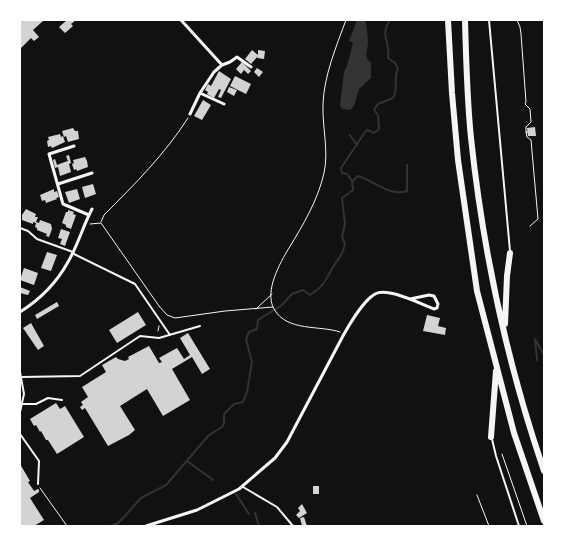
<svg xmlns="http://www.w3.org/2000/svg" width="564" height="546" font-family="Lora,serif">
<rect width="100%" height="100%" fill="#111"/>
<!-- water -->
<path fill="#333" d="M357 20H363L366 22C367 29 368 37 368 44 367 52 364 57 371 63V78L359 89 354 106 350 110 342 109 340 105 344 72 347 66 353 43 349 41Z"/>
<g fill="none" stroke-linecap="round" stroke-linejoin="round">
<!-- stream -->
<path stroke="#333" stroke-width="2" d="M350 135 357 145
M353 181 358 176C374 181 391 197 407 191V165
M537 360 535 339 544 355
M187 461 213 480
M236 494 249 514
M255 513 259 526
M111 526 118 523 126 515 141 498 166 485 209 435 222 427 224 423V414L234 404 243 402 247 392 252 362 246 339 249 332 257 329 258 320 282 305 292 294 303 290 310 295C327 284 325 279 335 264 341 254 342 257 345 244L342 237 345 224 342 198 353 190 352 181 347 174 342 173 341 168 365 132 367 130 374 133 379 129 378 115 374 110 378 104 393 98C399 87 393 79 398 68L395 63 388 58C391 42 379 36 390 20"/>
</g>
<!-- building -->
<path fill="#d3d3d3" d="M20 20 43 21 33 30 39 37 34 41 31 38 20 49Z
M67 20H76L71 24 73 26 65 33 59 27Z
M252 50 258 55V50L265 51 264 59 257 58 258 56 251 64 245 59Z
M242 62 251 71 248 74 244 70 241 74 236 69Z
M257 68 263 72 259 77 254 72Z
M219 71 231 79 221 98 218 97 221 90 219 89 214 98 207 94 208 92 205 90 208 84 211 86Z
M235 76 251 84 246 94 230 86Z
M229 87 237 90 234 96 227 92Z
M203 100 211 105 202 120 194 116Z
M535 127 536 136H528L527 128Z
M73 128 75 131H78L79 139 68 142 66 136 64 137 62 131Z
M60 134 61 137 63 136 65 142 52 148 51 146 48 147 47 141 49 140 48 137Z
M69 155 71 163 69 164 71 172 60 176 58 167 55 168 53 160 55 159 57 165 62 163 68 161 66 156Z
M85 157 87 161 88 167 77 171 76 169 74 170 72 164 74 163 73 160Z
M93 184 96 194 85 198 82 187Z
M54 189V192L57 191 59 197 56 198 57 199 46 203 45 200 42 201 40 195Z
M77 189 80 199 69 203 65 192Z
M26 209 36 214 35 217H38L36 222 39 223 40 220 51 224 52 229 49 237 46 236 47 234 37 230V228L35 227 36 223 33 222V224L22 220V215Z
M68 210 74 212 73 214 76 215 71 229 66 227V225L62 223 66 212H68Z
M61 229 70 232 65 246 60 244 62 239 58 238Z
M47 252 57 255 51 271 41 268Z
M24 268 38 273 34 285 20 280Z
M20 287 30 291 28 295 20 293Z
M57 302 59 306 37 319 35 315Z
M138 312 146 325 117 343 109 330Z
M427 315 440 318 438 326 446 328 445 335 423 331Z
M31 323 44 346 38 350 23 328Z
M188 333 210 369 202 374 192 357 172 369 190 400 163 416 147 389 120 406 135 430 129 435 108 446 85 408 82 410 80 407 83 405 81 402 88 397 82 387 106 372 102 365 116 357 118 359 125 361 129 359 128 357 149 346 159 363 162 362 159 358 177 348 184 359 190 355 180 338Z
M56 403 60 409 65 406 84 437 57 454 48 440H46L41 431 40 432 36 425 34 426 30 419Z
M20 464 30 481 28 482 34 491 38 489 39 490V492L30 498 44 520 34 526H20Z
M313 486H319V494H313Z
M302 504 307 513 299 518 296 515 300 511 298 508Z
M304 517 307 526H302L300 518Z"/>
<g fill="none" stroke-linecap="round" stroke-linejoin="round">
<!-- path -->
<path stroke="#f5f5f5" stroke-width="1" d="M517 20 520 27 521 34 526 102 525 104 530 109 531 122 526 127V132
M528 132H526L527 137 531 140 538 219 530 226
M101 222 104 215C135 184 165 154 188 118
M90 224 101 223 159 306 167 315 175 318 225 311 273 307
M256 309 272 294
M158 331 159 326
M340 332C320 325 287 332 274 309 264 291 280 263 289 248 303 225 318 200 324 173 329 151 322 126 323 104 324 76 336 47 346 20
M502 454 527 526
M40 488 67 526
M477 495 489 526"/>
<!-- service -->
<path stroke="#f5f5f5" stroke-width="2" d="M489 20 510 251
M20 228 28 231 37 239 73 252
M74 254 135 284 170 335
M20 372 24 394 20 412
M21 377 80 376 140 336 159 338 200 326
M23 404H36L48 398 62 400
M20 434 39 461 38 484
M492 439 496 456 519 526
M243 487 277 507 293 526"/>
<!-- minor -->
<path stroke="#f5f5f5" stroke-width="3" d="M181 20 222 65 214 72 200 93 224 104
M222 65 230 62 237 57 251 67
M190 114 200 93
M74 146 49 154 63 204 89 215
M58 184 92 173
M20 312C39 300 57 282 68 262 78 245 83 226 92 209
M146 526 197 510 239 489 275 458 287 442 344 334C351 322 363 301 375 294 388 287 421 304 434 309L437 308 438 304 434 296 429 295 410 299"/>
<!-- motorway -->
<path stroke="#f5f5f5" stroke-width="6" d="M448 20 452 93 458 160 477 291 514 433 544 521
M465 20C466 59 467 99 471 138 483 251 507 363 544 471
M505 324 507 276 510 253
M491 437 496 371"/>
</g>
<!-- border -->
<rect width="564" height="546" fill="none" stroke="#ffffff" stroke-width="42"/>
</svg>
